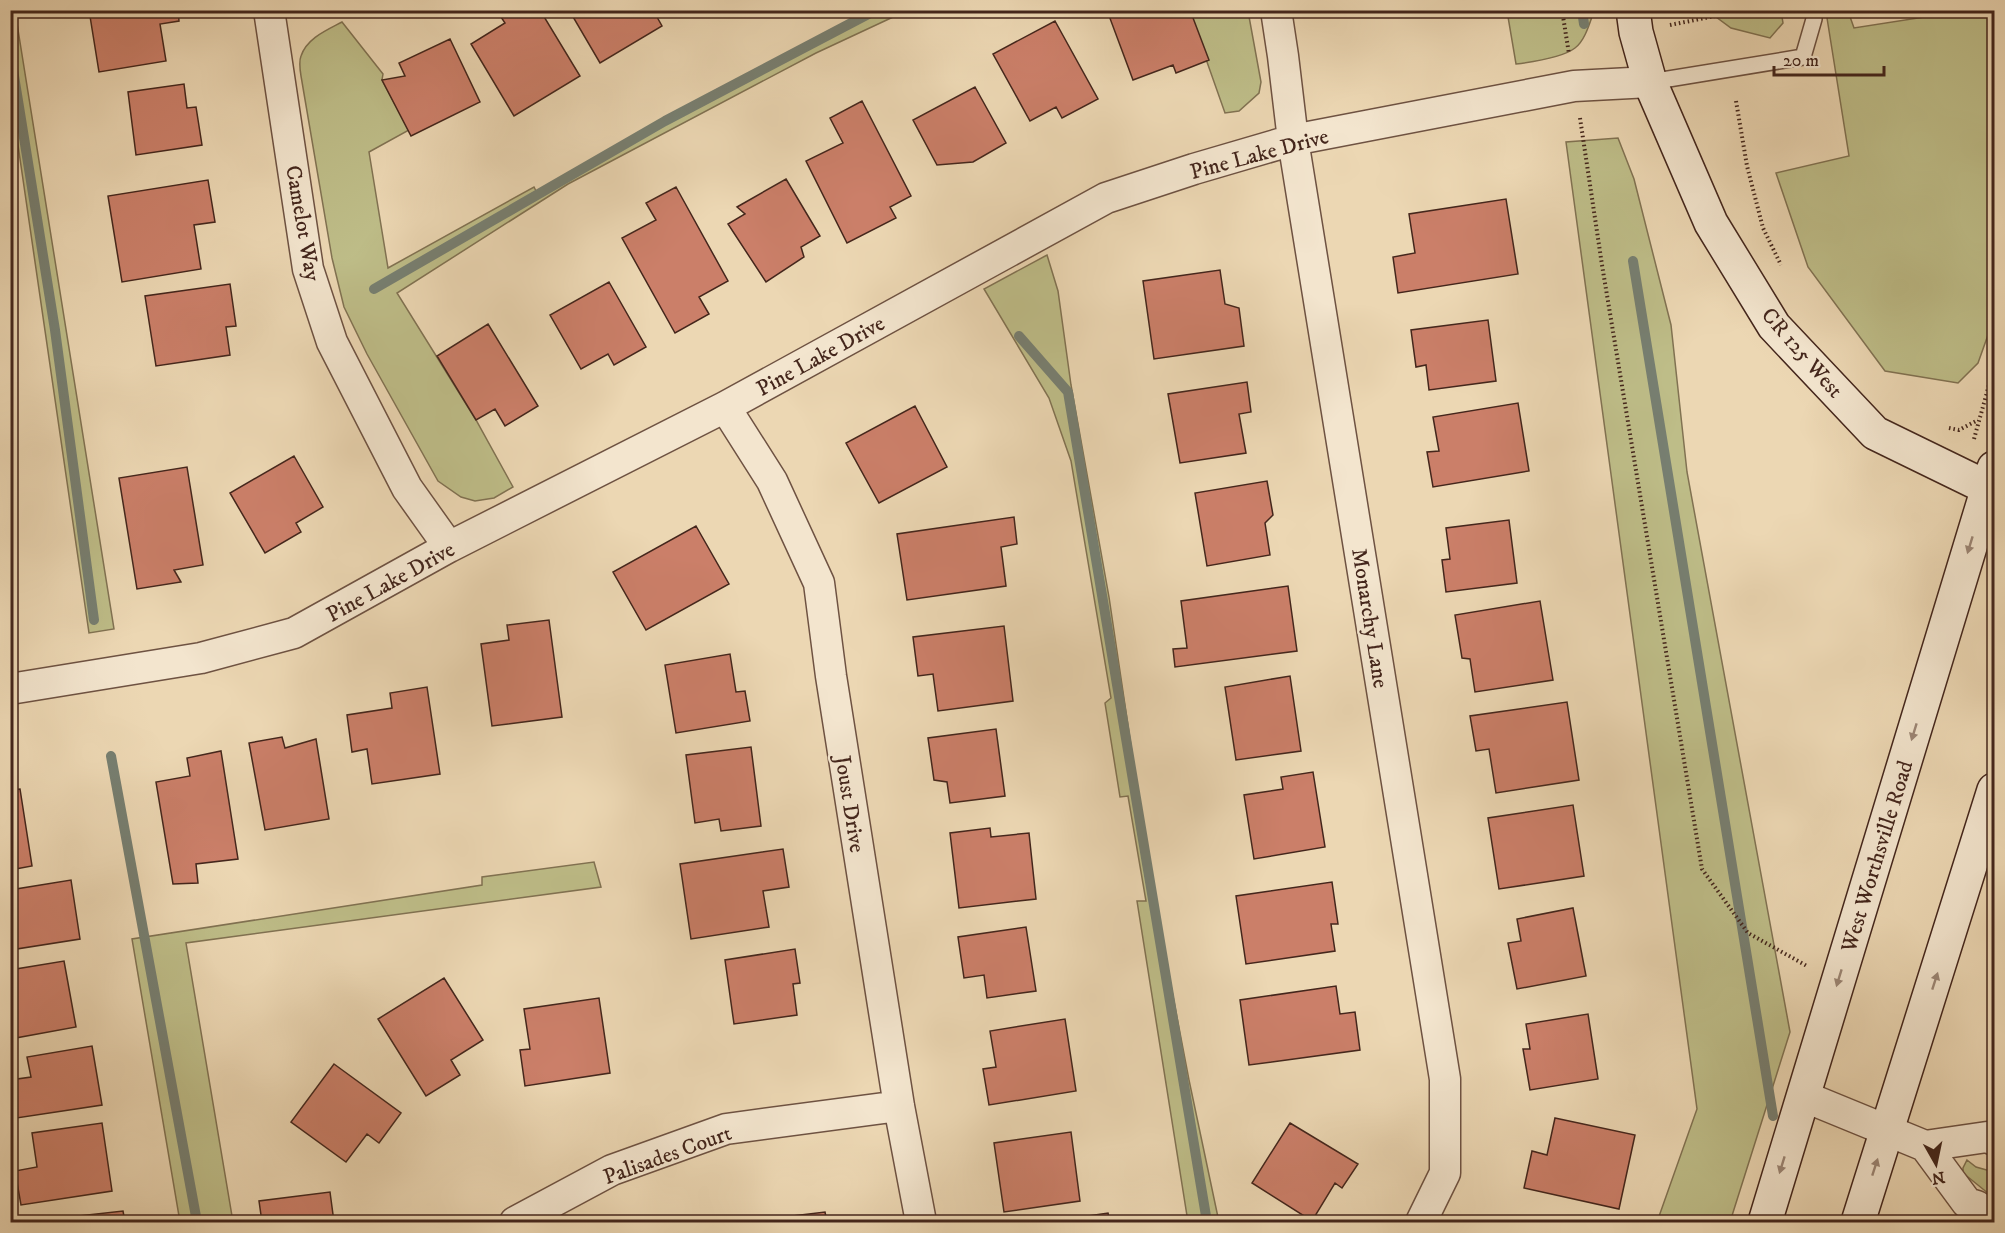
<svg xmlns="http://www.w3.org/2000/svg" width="2005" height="1233" font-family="'IM FELL DW Pica',serif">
<rect width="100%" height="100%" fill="#ecd7b3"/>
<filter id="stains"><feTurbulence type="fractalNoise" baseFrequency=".00333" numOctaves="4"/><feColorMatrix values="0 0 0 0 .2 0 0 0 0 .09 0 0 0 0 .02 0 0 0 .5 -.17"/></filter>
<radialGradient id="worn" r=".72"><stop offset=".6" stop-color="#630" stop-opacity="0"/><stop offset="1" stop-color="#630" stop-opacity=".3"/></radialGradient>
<!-- green -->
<path fill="#bebd88" stroke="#817252" stroke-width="1.5" d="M10 11H15L114 629 89 633 11 97Z
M867 11H906L816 53 568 184 397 293 476 420 513 487 494 498 475 501 461 497 438 481 367 354 344 307 332 258 301 76C300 70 299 61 301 56 307 38 327 30 342 22L383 74 382 80 409 130 369 152 388 268 534 187 538 195Z
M1189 11H1248L1261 82 1259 93 1239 111 1225 113Z
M1507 11V10L1594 11C1590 22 1585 41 1575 48 1562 58 1532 62 1516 64Z
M1708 11H1781L1783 23 1770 38 1731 28Z
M1839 11H1848L1854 28 1963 11H1994V318L1978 363 1958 383 1885 371 1808 267 1776 173 1849 156 1827 18Z
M1618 138 1634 179 1671 325 1687 472 1790 1032 1730 1222H1657L1697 1109 1566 142Z
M1047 255 1058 291 1071 385 1109 597 1151 881 1189 1080 1219 1222H1188L1137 901H1146L1128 796 1120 797 1105 703 1111 698 1071 461 1049 398 984 289Z
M594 862 601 887 186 943 233 1222H180L132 939 482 885V877Z
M1967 1160 1976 1167 1994 1172V1198L1963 1173V1168Z"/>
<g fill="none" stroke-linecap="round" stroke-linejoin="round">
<!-- stream -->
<path stroke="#777f71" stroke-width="10" d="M1582 10 1584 24
M10 51 55 330 94 620
M1633 261 1773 1116
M374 289 665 121 876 10
M1019 336 1068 392 1207 1222
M111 756 197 1222"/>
</g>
<!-- building -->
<path fill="#cb7f69" stroke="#44261c" stroke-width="1.5" d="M89 10H178L179 21 160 24 166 61 99 72Z
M505 10H540L580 76 514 116 471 44 505 23 499 14Z
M569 10H653L662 26 600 63Z
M1115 10H1190L1209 60 1176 73 1173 65 1133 80 1108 13Z
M1055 21 1098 99 1062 118 1056 107 1030 121 993 54Z
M450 39 480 102 411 136 382 80 405 76 399 63Z
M184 84 187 108 196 107 202 145 136 155 128 92Z
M975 87 1006 143 973 162 937 165 913 120Z
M862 101 911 196 890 207 896 218 847 243 806 161 843 143 830 118Z
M786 179 820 236 801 247 804 257 766 282 728 224 745 214 737 207Z
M208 180 215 222 194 225 201 269 122 282 108 196Z
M676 187 728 281 699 297 709 314 675 333 622 238 656 220 646 203Z
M1506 199 1518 274 1398 293 1393 257 1415 253 1409 214Z
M1220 270 1225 304 1239 308 1244 346 1154 359 1143 281Z
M609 282 646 347 614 365 608 354 581 369 550 315Z
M230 284 236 326 226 327 230 355 156 366 145 296Z
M1488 320 1496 381 1429 390 1426 365 1416 367 1411 330Z
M488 324 538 406 505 426 495 409 476 420 437 356Z
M1247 382 1251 412 1239 414 1246 453 1180 463 1168 394Z
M1518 403 1529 471 1433 487 1427 452 1439 451 1433 417Z
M915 406 947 467 879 503 846 443Z
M294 456 323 507 296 523 301 532 265 553 230 493Z
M187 467 203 565 174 570 181 582 137 589 119 478Z
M1267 481 1273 515 1265 523 1270 555 1207 566 1195 493Z
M1014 517 1017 544 1001 547 1006 586 907 600 897 534Z
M1509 520 1517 583 1446 592 1442 560 1450 559 1446 528Z
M696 526 729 584 646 630 613 572Z
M1288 586 1297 651 1175 667 1173 649 1187 648 1181 601Z
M1540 601 1553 680 1475 692 1470 659 1462 658 1455 615Z
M549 620 562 717 492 726 481 644 509 640 507 625Z
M1004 626 1013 701 938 711 933 674 918 676 913 637Z
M730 654 736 692 745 691 750 721 676 733 665 665Z
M1290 676 1301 751 1236 760 1225 687Z
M427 687 440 774 372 784 367 749 352 752 347 715 392 708 390 693Z
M1567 702 1579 780 1496 793 1489 749 1476 751 1470 716Z
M996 729 1005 796 950 803 947 782 934 780 928 738Z
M282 737 285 748 316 739 329 819 265 830 249 743Z
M751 747 761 826 721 831 719 819 695 823 686 755Z
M221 751 238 859 196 864 198 883 173 884 156 782 190 776 187 758Z
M1313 772 1325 847 1254 859 1244 795 1283 789 1281 777Z
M20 789 32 866 10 870V790Z
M1573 805 1584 876 1499 889 1488 818Z
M990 828 991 837 1029 833 1036 899 959 908 950 833Z
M783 849 789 887 763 891 769 927 691 939 680 864Z
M71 880 80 939 10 950V890Z
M1332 882 1338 924H1331L1335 951 1246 964 1236 896Z
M1573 908 1586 976 1517 989 1508 943 1521 941 1517 919Z
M1026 927 1036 991 987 998 984 975 964 978 958 937Z
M795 949 800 983 793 984 797 1015 734 1024 725 960Z
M64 961 76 1027 10 1039V970Z
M444 978 483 1040 451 1060 460 1075 426 1096 378 1019Z
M1336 986 1340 1014 1355 1012 1360 1050 1249 1065 1240 1000Z
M599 998 610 1073 525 1086 520 1050 530 1049 524 1009Z
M1588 1014 1598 1079 1530 1090 1523 1049H1530L1526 1024Z
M1065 1019 1076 1091 989 1105 983 1069 996 1067 990 1031Z
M92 1046 102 1105 10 1119V1080L31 1077 27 1057Z
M334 1064 401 1113 379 1143 367 1134 346 1162 291 1122Z
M1555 1118 1635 1135 1619 1209 1524 1188 1532 1151 1547 1155Z
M102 1123 112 1191 21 1205 15 1171 37 1167 32 1133Z
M1290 1123 1358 1164 1342 1188 1335 1183 1312 1221 1252 1183Z
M1071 1132 1080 1201 1004 1212 994 1143Z
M330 1192 334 1222H262L259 1201Z
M123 1211 125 1222H52V1219Z
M825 1212 827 1222H769L768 1219Z
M1108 1213 1110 1222H1046Z"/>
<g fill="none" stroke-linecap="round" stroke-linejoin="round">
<defs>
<path id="lane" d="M1650 82 1803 57 1814 19V10"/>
<path id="street" d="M269 10 308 269 332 342 407 488 449 547
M1276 10 1283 56 1293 140 1445 1079V1173L1421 1222
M725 407 772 481 819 583 831 676 899 1106 921 1222
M10 689 201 658 294 633 449 547 725 407 1106 198 1194 169 1293 140 1574 86 1650 82
M1803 1096 1925 1146 1987 1137 1994 1140
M1925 1146 1967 1203 1977 1206 1994 1221
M515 1222 612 1170 726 1129 899 1106"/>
<path id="secondary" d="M1633 10 1636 32 1650 82 1711 223 1774 326 1875 433 1994 491
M1765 1222 1994 468
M1858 1222 1994 790"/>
</defs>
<!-- lane casing -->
<use href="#lane" stroke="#6e5242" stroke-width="18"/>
<!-- street casing -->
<use href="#street" stroke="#6e5242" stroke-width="33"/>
<!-- secondary casing -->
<use href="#secondary" stroke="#44261c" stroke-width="36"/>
<!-- path -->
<path stroke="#44261c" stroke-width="4" stroke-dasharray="1.5 3" stroke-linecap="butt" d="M1562 10 1569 54
M1670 25 1720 15V10
M1736 101 1747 166 1763 228 1781 265
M1580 118 1602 265 1702 869 1748 933 1807 966
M1949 428 1959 430 1978 420
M1974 439 1994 367"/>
<!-- lane -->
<use href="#lane" stroke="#f3e5ce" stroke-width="15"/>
<!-- street -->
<use href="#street" stroke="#f3e5ce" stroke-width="30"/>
<!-- secondary -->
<use href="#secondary" stroke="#f3e5ce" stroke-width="33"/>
</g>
<!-- one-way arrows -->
<defs><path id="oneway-solid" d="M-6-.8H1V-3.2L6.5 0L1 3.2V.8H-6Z" transform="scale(1.5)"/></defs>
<g fill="#9c8675">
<use href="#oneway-solid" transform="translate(1970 545) rotate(107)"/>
<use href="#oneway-solid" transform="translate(1914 732) rotate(107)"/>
<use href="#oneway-solid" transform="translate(1839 978) rotate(107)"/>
<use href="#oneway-solid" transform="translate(1935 981) rotate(-72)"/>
<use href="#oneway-solid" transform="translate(1782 1165) rotate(107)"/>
<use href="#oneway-solid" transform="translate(1875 1167) rotate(-72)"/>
</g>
<g text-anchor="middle" stroke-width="4.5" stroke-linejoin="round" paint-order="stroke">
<!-- street labels -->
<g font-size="22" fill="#44261c" stroke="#f3e5ce">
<text transform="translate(1259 153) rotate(-15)" y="8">Pine Lake Drive</text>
<text transform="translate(304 223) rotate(80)" y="8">Camelot Way</text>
<text transform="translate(1803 352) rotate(49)" y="8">CR 125 West</text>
<text transform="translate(820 355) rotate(-29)" y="8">Pine Lake Drive</text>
<text transform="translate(390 581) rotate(-29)" y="8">Pine Lake Drive</text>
<text transform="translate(1371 618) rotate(81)" y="8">Monarchy Lane</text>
<text transform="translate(851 804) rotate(81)" y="8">Joust Drive</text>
<text transform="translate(1876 856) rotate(-73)" y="8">West Worthsville Road</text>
<text transform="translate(667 1154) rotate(-20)" y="8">Palisades Court</text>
</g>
</g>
<!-- margin -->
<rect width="2005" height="1233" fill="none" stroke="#ecd7b3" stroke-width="36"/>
<rect x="12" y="12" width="1981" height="1209" fill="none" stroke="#44261c" stroke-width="3"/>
<rect x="18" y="18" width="1969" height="1197" fill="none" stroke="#44261c" stroke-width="1.5"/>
<!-- north arrow -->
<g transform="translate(1936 1164) rotate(171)" stroke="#f3e5ce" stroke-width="4.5" paint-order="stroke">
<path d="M0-4.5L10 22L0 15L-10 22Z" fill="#44261c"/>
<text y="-9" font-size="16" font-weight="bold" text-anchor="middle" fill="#44261c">N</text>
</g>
<!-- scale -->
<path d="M1774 66v9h110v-9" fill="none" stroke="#44261c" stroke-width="3"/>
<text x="1783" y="66" font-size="18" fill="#44261c" stroke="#f3e5ce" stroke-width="4.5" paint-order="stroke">20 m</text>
<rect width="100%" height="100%" filter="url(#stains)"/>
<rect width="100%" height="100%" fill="url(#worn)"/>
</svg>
